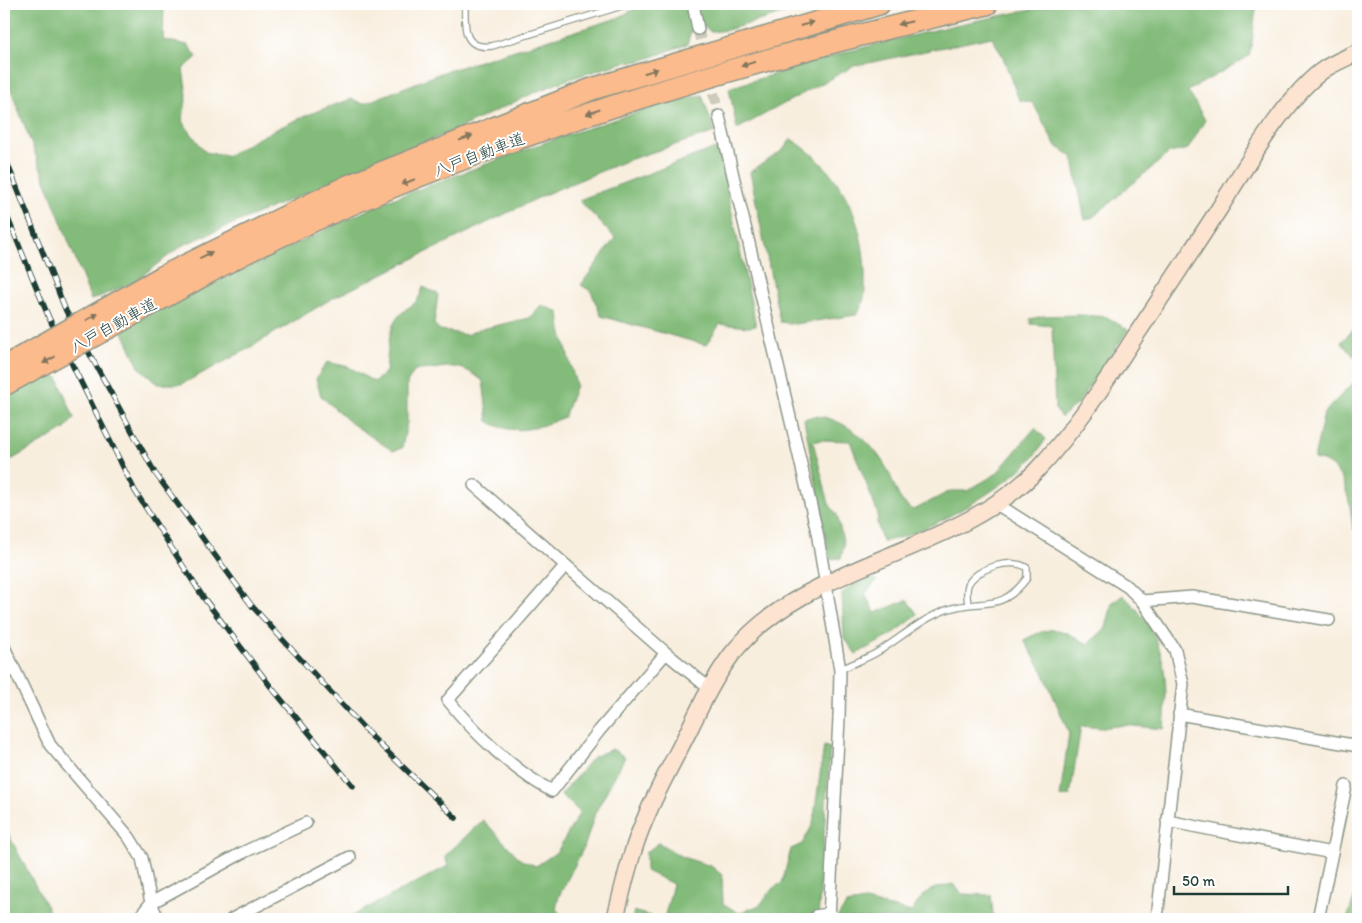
<svg xmlns="http://www.w3.org/2000/svg" width="1362" height="923" font-family="Itim,'Klee One',sans-serif">
<rect width="100%" height="100%" fill="#fff"/>
<filter id="ink" filterUnits="userSpaceOnUse"><feTurbulence type="fractalNoise" baseFrequency=".02" numOctaves="2"/><feDisplacementMap in="SourceGraphic" scale="10" xChannelSelector="R" yChannelSelector="G"/><feConvolveMatrix kernelMatrix="1 2 1 2 8 2 1 2 1" color-interpolation-filters="sRGB"/></filter>
<filter id="wash" filterUnits="userSpaceOnUse"><feTurbulence type="fractalNoise" baseFrequency=".0096" numOctaves="4" result="noise"/><feDisplacementMap in="SourceGraphic" scale="20" xChannelSelector="R" yChannelSelector="G"/><feGaussianBlur stdDeviation="1.12" result="paint"/><feColorMatrix in="noise" values="0 0 0 0 0 0 0 0 0 0 0 0 0 0 0 0 0 1.4 0 .05"/><feComposite in="paint" operator="in"/></filter>
<g filter="url(#wash)">
<rect width="100%" height="100%" fill="#f8eede"/>
<!-- forest -->
<path fill="#83bc7a" stroke="#517c57" d="M4 4H164L163 40 188 45 197 57 183 69 187 95 182 121 205 152 227 156C267 132 307 113 352 99L363 104 441 73 618 18 643 4H686L689 8 704 4H806V7L727 30 711 32 705 27 691 31 687 44 641 61 625 62 569 79 538 91 455 130 183 245 132 283 91 300 4 72Z
M1058 4 1257 5C1253 22 1254 38 1249 56L1188 91 1205 120 1188 149 1169 153 1093 217 1085 220 1072 156 1056 146 1033 103 1019 100 1003 57 992 37 854 66 737 129 729 88 849 51 955 25Z
M702 95 715 132 628 160 546 194 331 299 244 351 182 384H158L139 367 121 328 384 202 557 138 644 110Z
M791 139C840 169 864 219 865 275 865 291 866 302 856 315L795 324 780 322 750 172 783 150Z
M713 149 719 152 756 326 748 327 720 324 706 345 601 316 591 291 581 285 615 238 579 200Z
M423 287 438 294 434 324 440 330 466 335 477 330 530 318 541 305 559 312 561 330 576 385 564 417C539 428 513 437 488 421L483 381C455 358 446 370 415 370L407 383V422L402 448 393 451 351 423 321 396 316 379 327 362 349 367 374 382 386 372C388 355 387 330 398 317 411 302 416 309 423 287Z
M1081 315 1107 317 1128 330 1077 404 1061 417 1055 409 1052 326 1031 324 1030 319 1043 316Z
M1358 325V361L1341 342Z
M49 373 58 378 74 418 65 429 4 464V396Z
M1358 378V530L1353 529C1350 503 1346 462 1314 459L1324 413Z
M814 416C844 417 874 444 887 469 897 487 895 500 914 510L950 491H967L996 474 1035 428 1046 439C1042 444 1039 450 1035 455 1012 484 918 540 882 541L877 523 878 514 850 441 820 440 813 442 829 504 837 515 844 545 841 558 830 559 804 419Z
M871 578 877 580 865 594 875 613 907 600 918 615 890 636 856 654 844 638 842 594 850 586Z
M1123 595C1166 635 1169 674 1164 729L1124 725 1101 728 1081 726 1070 796 1060 797 1069 733 1043 672 1024 640C1057 623 1058 629 1088 644L1106 628 1112 603Z
M824 746 830 748 818 919H664L673 884 646 871V852L659 843 682 857 711 866 722 875 723 904 739 913 760 905 773 888 782 883 791 849 802 844 813 824Z
M612 749 625 757 595 813 585 845 559 896 556 909 565 919H346L448 866 445 856 483 820 521 860 536 866 557 852 580 812 561 795 593 757Z
M4 826 53 919H4Z
M953 884 962 894 991 895 993 914 998 919H836L847 904 865 901 912 912C924 891 928 889 953 884Z
M1358 887V919H1347Z
M634 911 659 919H632Z"/>
</g>
<g filter="url(#ink)">
<g fill="none" stroke-linecap="round" stroke-linejoin="round">
<!-- street-tunnel -->
<path stroke="#cdcbbc" stroke-width="11" stroke-dasharray="11 5.5" stroke-linecap="butt" d="M698 29 719 116"/>
<defs>
<path id="lane" d="M465 4C465 27 462 50 492 46L628 4
M840 670C853 663 869 658 881 650 903 636 922 619 946 610 983 597 999 615 1027 578V568C1013 557 975 568 968 585 966 591 967 598 968 604
M815 913 829 911"/>
<path id="street" d="M693 4 698 29
M719 116 817 532 840 670 839 718 829 919
M474 485 666 653 710 689
M995 503 1128 587 1142 601 1175 650 1183 684 1157 919
M565 566 448 700C474 733 515 772 552 791L599 731 666 653
M1142 601 1192 597 1329 620
M4 647 50 745 129 837 142 858 151 903 158 919
M1179 714 1358 746
M1167 821 1332 853
M138 919 151 903 242 853 306 823
M232 919 350 857
M1318 919 1346 786"/>
<path id="secondary" d="M615 919C624 885 631 850 646 817 658 788 674 760 688 732 701 705 714 678 732 654 804 562 954 555 1035 472 1074 431 1104 385 1134 338 1163 295 1191 252 1219 209 1245 168 1287 94 1326 68 1336 62 1348 57 1358 52"/>
<path id="highway" d="M162 277 348 186 592 89 879 4
M168 295C196 280 224 263 253 249 486 136 736 63 987 4"/>
</defs>
<!-- lane casing -->
<use href="#lane" stroke="#8c9689" stroke-width="8"/>
<!-- street casing -->
<use href="#street" stroke="#8c9689" stroke-width="14"/>
<!-- secondary casing -->
<use href="#secondary" stroke="#8c9689" stroke-width="19"/>
<!-- highway casing -->
<use href="#highway" stroke="#8c9689" stroke-width="24"/>
<!-- lane -->
<use href="#lane" stroke="#fff" stroke-width="5.5"/>
<!-- street -->
<use href="#street" stroke="#fff" stroke-width="11"/>
<!-- secondary -->
<use href="#secondary" stroke="#fde4d1" stroke-width="16"/>
<!-- highway -->
<use href="#highway" stroke="#fbbb8c" stroke-width="21"/>
<defs>
<path id="rail" d="M4 155 66 311 155 473 252 606 371 736 456 818
M4 209 49 318 135 491 203 597 271 687 353 786"/>
</defs>
<!-- rail casing -->
<use href="#rail" stroke="#1f3d34" stroke-width="5.5"/>
<!-- rail -->
<use href="#rail" stroke="#fff" stroke-width="4" stroke-dasharray="11" stroke-linecap="butt"/>
<defs>
<path id="highway-bridge" d="M4 367 162 277
M4 385 168 295"/>
</defs>
<!-- highway-bridge casing -->
<use href="#highway-bridge" stroke="#8c9689" stroke-width="24" stroke-linecap="butt"/>
<!-- highway-bridge -->
<use href="#highway-bridge" stroke="#fbbb8c" stroke-width="21"/>
</g>
<!-- one-way arrows -->
<defs><path id="oneway-solid" d="M-6-.8H1V-3.2L6.5 0L1 3.2V.8H-6Z" transform="scale(1.25)"/></defs>
<g fill="#82765c">
<use href="#oneway-solid" transform="translate(905 23) rotate(167)"/>
<use href="#oneway-solid" transform="translate(807 24) rotate(-16)"/>
<use href="#oneway-solid" transform="translate(748 64) rotate(163)"/>
<use href="#oneway-solid" transform="translate(651 71) rotate(-17)"/>
<use href="#oneway-solid" transform="translate(593 112) rotate(161)"/>
<use href="#oneway-solid" transform="translate(466 138) rotate(-21)"/>
<use href="#oneway-solid" transform="translate(408 182) rotate(158)"/>
<use href="#oneway-solid" transform="translate(206 255) rotate(-27)"/>
<use href="#oneway-solid" transform="translate(92 317) rotate(-30)"/>
<use href="#oneway-solid" transform="translate(49 360) rotate(151)"/>
</g>
</g>
<g text-anchor="middle" stroke-width="4" stroke-linejoin="round" paint-order="stroke">
<!-- street labels -->
<g font-size="16" fill="#1f3d34" stroke="#fff">
<text transform="translate(479 154) rotate(-21)" y="6">八戸自動車道</text>
<text transform="translate(113 325) rotate(-29)" y="6">八戸自動車道</text>
</g>
</g>
<!-- margin -->
<rect width="1362" height="923" fill="none" stroke="#fff" stroke-width="20"/>
<!-- scale -->
<path d="M1174 886v8h114v-8" fill="none" stroke="#1f3d34" stroke-width="2.5"/>
<text x="1182" y="886" font-size="15" fill="#1f3d34" stroke="#ffffff" stroke-width="4" paint-order="stroke">50 m</text>
</svg>
